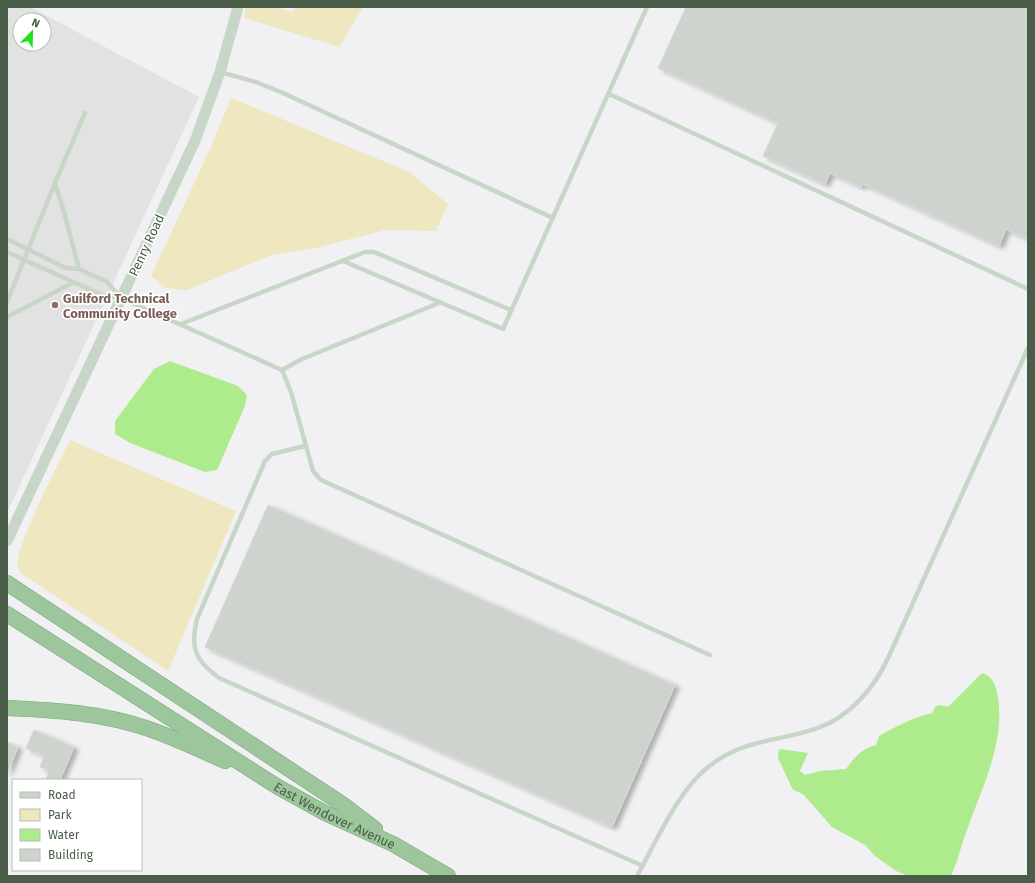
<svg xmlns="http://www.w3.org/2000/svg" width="1035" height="883" font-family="'Fira Sans',sans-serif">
<defs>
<filter id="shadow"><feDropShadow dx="4.5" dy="2.5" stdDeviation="2" flood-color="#0004"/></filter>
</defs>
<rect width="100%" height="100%" fill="#f1f0f2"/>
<!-- education -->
<path fill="#e2e2e3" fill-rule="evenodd" d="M7 7H30L199 97 7 513ZM20 20H44V44H20Z"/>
<!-- green -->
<path fill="#efe7c0" d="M246 7H276L292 12 297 7H363L339 47 244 18Z
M231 98 409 172 448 204 436 231 385 230 316 248 272 255 187 290 165 288 151 276 210 149Z
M70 440 236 511 168 671 22 574C21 572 18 569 18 566 14 548 60 461 70 440Z"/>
<!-- water -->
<path fill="#aeeb8d" d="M170 361 238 386 247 395 245 406 217 470 205 472 130 443 115 434V421L154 369Z
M983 673C994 678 996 686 998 697 1005 744 982 787 967 830 961 845 958 861 951 876H908L896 871 875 856 865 845 832 827 803 794 793 790 778 758V753L780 749 808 753 800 771 805 775 820 771 846 769C854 758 862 748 876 745L879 736C897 726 913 717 933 713L934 708 939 705 948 707 979 676Z"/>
<!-- building -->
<path fill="#ced4cd" stroke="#d4dbd5" filter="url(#shadow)" d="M686 7H1028V239L1006 229 999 246 863 184 861 187 830 173 825 184 763 156 778 123 658 68Z
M268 505 675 685 612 827 205 647Z
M34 730 74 747 60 780H46L49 771 40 767 44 756 26 748Z
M7 742 18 747 7 774Z"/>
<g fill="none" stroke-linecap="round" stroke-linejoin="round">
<defs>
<g id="trunk">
<path d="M7 583 342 804 375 829"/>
<path id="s1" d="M7 614 278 787 325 813 393 844 448 876"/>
<path d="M7 708C55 710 103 713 149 729 175 738 200 750 225 761"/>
</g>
</defs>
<!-- trunk casing -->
<use href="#trunk" stroke="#75aa74" stroke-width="16"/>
<!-- service -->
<path stroke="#c8d6c7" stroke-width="4.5" d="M220 72 256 82 283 93 553 218
M609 94 1028 289
M55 183 64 212 79 269 107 282 121 298
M7 239 66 268 79 269
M7 252 102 295 121 298 282 370 302 359 439 303
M343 261 503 329 647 7
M7 302 55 183 85 113
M7 317 72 283
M181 324 365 252H374L511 310
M282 370 291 392 313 471 321 480 710 655
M305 446 272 454 265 461 197 619C190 649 195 660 219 678L643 866
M637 876C656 842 678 791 708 767 744 738 779 742 818 728 851 716 875 687 889 656L1028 348"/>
<!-- tertiary -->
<path stroke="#c8d6c7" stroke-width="11" d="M7 541 195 141 220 72 238 7"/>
<!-- trunk -->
<use href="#trunk" stroke="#9ec69c" stroke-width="15"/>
</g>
<!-- markers -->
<circle fill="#8d6e63" stroke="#fff" stroke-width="1.5" cx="55" cy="305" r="4"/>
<g text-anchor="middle" stroke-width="3.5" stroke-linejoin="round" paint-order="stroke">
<!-- street labels -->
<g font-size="13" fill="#4a5d48" stroke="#fff">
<text transform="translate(146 245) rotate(-65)" y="5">Penry Road</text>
<text dy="5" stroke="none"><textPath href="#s1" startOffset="385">East Wendover Avenue</textPath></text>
</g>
<!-- education labels -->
<g font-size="13" font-weight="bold" fill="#785e54" stroke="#fff" text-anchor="start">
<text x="63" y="303">Guilford Technical<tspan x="63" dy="15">Community College</tspan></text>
</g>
</g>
<!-- border -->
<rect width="1035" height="883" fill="none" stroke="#4a5d48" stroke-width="16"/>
<!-- legend -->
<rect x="12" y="779" width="130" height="92" fill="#ffffff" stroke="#b7beb6"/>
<rect x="20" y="792" width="20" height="6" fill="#c8d6c7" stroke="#b7beb6"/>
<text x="48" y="799" font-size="12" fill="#4a5d48">Road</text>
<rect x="20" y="809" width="20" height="12" fill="#efe7c0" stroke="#b7beb6"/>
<text x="48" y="819" font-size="12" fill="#4a5d48">Park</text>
<rect x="20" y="829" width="20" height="12" fill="#aeeb8d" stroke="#b7beb6"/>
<text x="48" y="839" font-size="12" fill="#4a5d48">Water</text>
<rect x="20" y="849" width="20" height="12" fill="#ced4cd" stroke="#b7beb6"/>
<text x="48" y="859" font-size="12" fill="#4a5d48">Building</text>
<!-- north arrow -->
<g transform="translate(32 32) rotate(23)"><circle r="19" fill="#ffffff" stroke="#b7beb6"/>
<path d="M0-3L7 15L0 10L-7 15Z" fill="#1ce11e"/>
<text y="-6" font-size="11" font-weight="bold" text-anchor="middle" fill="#4a5d48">N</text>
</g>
</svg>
